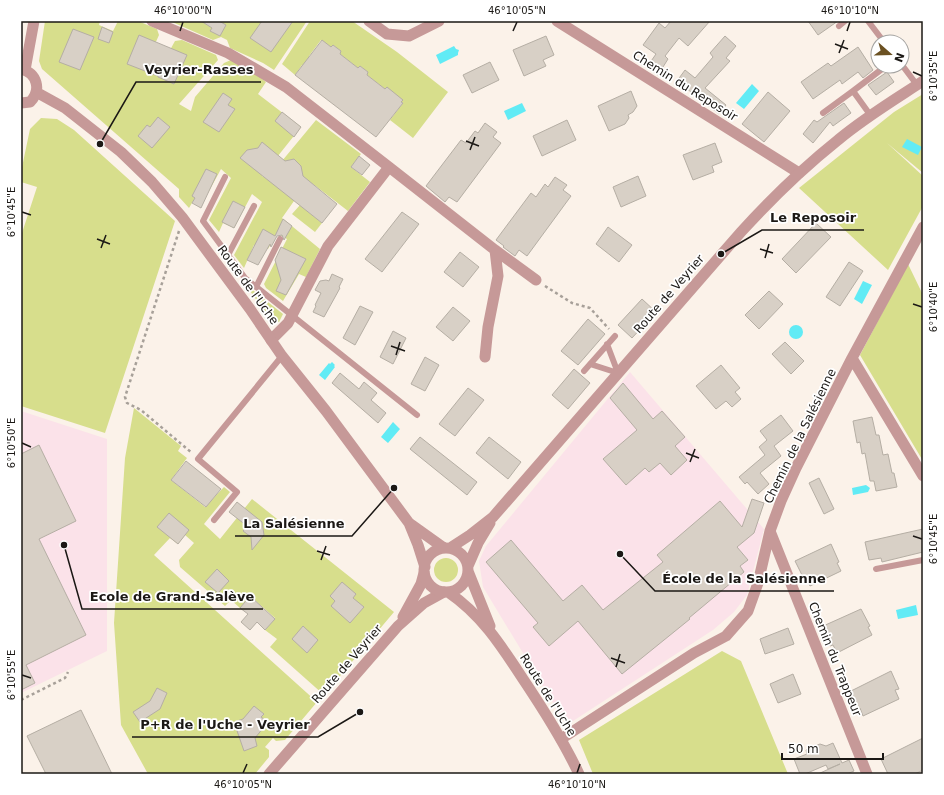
<svg xmlns="http://www.w3.org/2000/svg" width="944" height="795" font-family="'DejaVu Sans',sans-serif">
<rect width="100%" height="100%" fill="#fbf2e9"/>
<!-- education -->
<path fill="#fbe2e9" d="M630 372 764 529 747 595 734 612 713 630 573 721 561 716 483 587 479 561 486 546Z
M21 411 107 439V651L21 693Z"/>
<!-- green -->
<path fill="#d7de8c" d="M45 21H100L99 25 113 31 118 21H138L157 29 159 35 155 44 170 50 175 41 182 40 216 55 218 60 179 104 191 111 195 97 224 63 231 60 255 73 266 82 258 94 301 127 262 176 267 179 316 120 361 154 351 167 370 182 348 211 313 184 294 201 282 218 320 249 306 277 299 274 283 301 266 288 264 284 287 239 277 233 268 249 261 246 260 248 254 245 244 268 234 255 262 202 252 194 234 228 223 223 219 232 209 220 231 178 221 169 208 193 203 190 195 198 189 208 179 197V189L42 69 39 61Z
M170 21H307L274 70 263 63 230 48 227 40 221 37 213 40Z
M310 21H352L397 52 448 92 413 138 390 120 403 103 367 75 368 72 360 66 358 68 340 54 341 51 333 45 331 47 321 40 309 56 318 64 312 72 302 65 295 75 282 64Z
M923 94V173L887 143 923 176V206L888 270 799 188 894 112Z
M41 118 57 119 74 130 175 221 105 433 21 406V236L37 187 21 182V172L30 129Z
M300 205 322 223 315 232 292 214Z
M908 264 923 295V461L860 355Z
M245 284 283 314 279 322 271 320Z
M134 408 181 446 178 451 187 458 171 480 205 507 224 487 230 492 204 524 220 539 252 499 394 612 324 695 270 647 277 639 265 630 275 618 250 596 240 608 231 600 225 606 180 567 179 560 194 543 185 535 178 544 170 538 154 555 317 702 285 740 276 741 273 738 265 747 269 750V757L255 774H148L121 725 114 623 125 458Z
M434 570a12 12 0 1 1 24 0a12 12 0 1 1-24 0Z
M722 651 741 661 788 774H593L579 740Z"/>
<!-- water -->
<path fill="#61ebf5" d="M454 46 456 49 459 50 458 53V55L440 64 436 55Z
M752 84 759 91 744 109 736 103Z
M522 103 526 111 508 120 504 111Z
M907 139 922 147 918 155 902 147Z
M863 281 872 285 862 304 854 299Z
M789 332a7 7 0 1 1 14 0a7 7 0 1 1-14 0Z
M332 362 335 365 334 366 335 367 325 380 319 375 329 363 330 364Z
M393 422 400 429 388 443 381 437Z
M866 485 870 488 868 492 853 495 852 488Z
M916 605 918 615 898 619 896 610Z"/>
<!-- building -->
<path fill="#d8d0c6" stroke="#b5aea4" d="M201 21H219L226 25 220 36 210 31 212 28Z
M262 21H293L271 52 250 38Z
M671 21H710L688 46 679 38 665 56 668 59 658 75 647 67 656 54 643 45 659 23 665 28Z
M808 21H838L818 35Z
M102 27 113 32 109 43 98 39Z
M73 29 94 37 80 70 59 62Z
M139 35 187 55 174 84 158 77V76L127 64Z
M546 36 554 55 543 60 546 66 524 76 513 50Z
M725 36 736 46 726 58 730 61 705 88 726 105 719 114 677 81 685 70 695 78 713 57 710 53Z
M322 40 331 47 333 45 341 51 340 54 358 68 360 66 368 72 367 75 385 89 387 87 403 100 401 102 403 103 376 137 295 75Z
M858 47 873 70 863 78 858 72 842 84 840 80 813 99 801 82 828 63 831 66Z
M490 62 499 80 472 93 463 75Z
M887 72 894 82 876 95 868 85Z
M631 91 637 106 633 112 628 115 629 118 625 124 609 131 598 106Z
M768 92 790 111 764 142 742 124Z
M223 93 232 99 228 105 235 109 219 132 203 122Z
M844 103 851 113 833 126 830 122 813 143 803 134 814 120 817 122Z
M282 112 301 127 294 137 275 121Z
M158 117 170 127 152 148 138 136 147 125 150 127Z
M567 120 576 140 542 156 533 136Z
M485 123 497 132 493 137 501 143 457 202 449 197 445 202 426 186 461 140 466 143 475 131 478 133Z
M262 142 285 161 294 159 301 166 303 176 337 204 322 223 240 158 247 150 258 148Z
M715 143 722 162 712 166 714 172 693 180 683 155Z
M359 156 370 165 362 175 351 167Z
M206 169 217 174 201 208 192 203 195 198 192 196Z
M638 176 646 196 621 207 613 187Z
M555 177 567 185 563 190 571 196 527 256 519 250 515 256 503 247 504 246 496 240 531 193 536 197 545 184 548 187Z
M233 201 245 207 234 228 222 222Z
M402 212 419 224 382 272 365 259Z
M283 219 292 226 284 240 282 235 277 236 271 247 270 244 258 265 247 260 263 229 275 236Z
M816 223 831 237 796 273 782 259Z
M608 227 632 245 619 262 596 244Z
M281 247 306 259 286 295 276 291 281 280 275 260Z
M460 252 479 267 463 287 444 272Z
M849 262 863 271 840 306 826 297Z
M332 274 343 279 339 287 340 288 324 317 313 312 316 306 315 305 321 293 315 290 320 281 326 280 329 281Z
M769 291 783 304 759 329 745 315Z
M642 299 656 312 632 338 618 325Z
M360 306 373 312 355 345 343 338Z
M453 307 470 321 453 341 436 327Z
M588 319 605 334 578 365 561 351Z
M393 331 406 338 393 364 380 357Z
M785 342 804 361 791 374 772 354Z
M425 357 439 365 425 391 411 384Z
M721 365 740 388 735 392 741 399 732 407 726 401 716 409 696 386Z
M574 369 590 383 568 409 552 395Z
M340 373 359 389 364 382 377 393 371 400 386 413 378 423 332 383Z
M623 383 653 419 662 411 685 437 675 446 687 460 671 475 660 463 649 472 645 468 626 485 603 459 637 430 610 398Z
M468 388 484 400 455 436 439 424Z
M781 415 793 431 774 446 781 456 760 473 769 484 758 494 747 482 745 484 739 477 765 455 759 447 767 440 760 431Z
M872 417 876 435H879L883 455 888 454 892 473H894L897 487 876 491 874 481H870L865 453 862 454 860 442 857 443 853 421Z
M420 437 477 482 467 495 410 449Z
M489 437 521 462 508 479 476 453Z
M39 445 76 521 39 539 86 635 26 665 35 683 21 690V454Z
M186 461 221 489 206 507 171 480Z
M819 478 834 509 824 514 809 483Z
M752 499 764 503 754 533 737 547 748 560 740 566 744 572 689 618 690 619 622 674 578 621 549 646 533 627 538 623 486 562 511 540 563 601 582 585 603 610 663 562 657 555 720 501 742 527Z
M237 502 262 522 264 535 252 550 251 537 243 531 247 526 229 512Z
M169 513 189 530 178 544 157 527Z
M923 529V552L882 562 881 558 869 560 865 542Z
M831 544 839 562 837 563 841 571 810 586 806 578 804 579 795 561Z
M217 569 229 581 218 593 205 582Z
M342 582 356 594 353 598 364 607 350 623 331 606 335 601 330 596Z
M250 596 275 619 265 630 257 622 250 630 241 622 248 614 240 608Z
M861 609 870 626 868 627 872 635 837 653 833 645 830 646 821 627Z
M303 626 318 640 307 653 292 639Z
M788 628 794 644 765 654 760 639Z
M891 671 899 689 895 690 899 699 863 716 860 708 857 709 849 692Z
M793 674 801 694 778 703 770 684Z
M157 688 167 693 160 709 140 722 133 712 150 701Z
M254 706 264 714 261 717 268 722 255 738 257 746 244 751 234 722 243 719Z
M81 710 112 774H46L27 736Z
M923 738V770L915 774H888L881 759Z
M833 743 842 763 849 760 854 771 847 774H818L840 764 828 769 826 765 805 774H800L794 759 807 754 806 750 820 744 826 746Z"/>
<g fill="none" stroke-linecap="round" stroke-linejoin="round">
<!-- path -->
<path stroke="#a7a099" stroke-width="2.5" stroke-dasharray="3 3" stroke-linecap="butt" d="M179 231 125 397 127 403 141 410 192 453
M545 286 572 303 590 308 609 329
M21 700 65 678 68 672"/>
<!-- service -->
<path stroke="#c69998" stroke-width="6" d="M868 21 884 42
M839 26 845 21
M902 65 917 85
M823 113 853 91
M871 116 853 91 882 69
M225 177 203 221 245 278 417 415
M228 255 254 206
M256 287 280 239
M590 364 618 373 607 344
M584 371 615 336
M214 520 237 492 198 459 282 356
M876 569 923 560"/>
<!-- minor -->
<path stroke="#c69998" stroke-width="11" d="M152 21 228 53 286 87 389 167 328 246 288 323 271 340
M369 21 387 34 409 36 439 21
M557 21 799 173
M25 70 34 21
M389 167 495 250 536 280
M485 357 488 327 498 276 495 250
M852 358 923 476
M770 531 867 774
M403 617 421 584 424 573
M561 739 694 653 726 636 748 611 758 583 770 531 781 501 796 468 852 358 923 227
M269 774 398 626 424 603 444 592"/>
<!-- tertiary -->
<path stroke="#c69998" stroke-width="11" d="M21 69C37 73 42 90 30 102L21 103
M36 92 65 108 121 152 152 182 182 217 250 309 282 356 326 411 409 523 418 545 425 567
M409 523 444 548
M450 548 470 535 493 517 741 232C771 199 803 168 838 140 864 118 894 100 923 81
M424 570a22 22 0 1 1 44 0a22 22 0 1 1-44 0Z
M468 566 478 543 490 523
M468 571 490 626
M448 592C483 616 502 647 525 682 545 712 564 742 579 774"/>
</g>
<!-- ticks -->
<path fill="none" stroke="#1b1815" stroke-width="1.5" d="M180 31 183 22M513 31 517 22M847 31 850 22M835 44 848 49M839 53 844 40M913 72 922 76M466 141 479 146M470 150 475 137M22 212 31 215M97 239 110 244M101 248 106 235M760 249 773 253M765 258 769 244M913 304 922 307M391 346 405 351M396 355 400 342M22 443 31 447M686 453 699 458M690 462 695 449M913 536 922 539M317 551 330 555M321 560 326 546M611 658 625 663M616 667 620 654M22 675 31 678M243 773 247 764M577 773 580 764"/>
<g text-anchor="middle" stroke-width="3.5" stroke-linejoin="round" paint-order="stroke">
<!-- street labels -->
<g font-size="12" fill="#1b1815" stroke="#fff">
<text transform="translate(685 86) rotate(32)" y="4">Chemin du Reposoir</text>
<text transform="translate(248 285) rotate(54)" y="4">Route de l'Uche</text>
<text transform="translate(669 294) rotate(-49)" y="4">Route de Veyrier</text>
<text transform="translate(800 436) rotate(-64)" y="4">Chemin de la Salésienne</text>
<text transform="translate(835 659) rotate(68)" y="4">Chemin du Trappeur</text>
<text transform="translate(347 664) rotate(-49)" y="4">Route de Veyrier</text>
<text transform="translate(548 695) rotate(58)" y="4">Route de l'Uche</text>
</g>
</g>
<!-- callouts -->
<path fill="none" stroke="#1b1815" stroke-width="1.5" d="M100 144L136 82H261M721 254L762 230H864M394 488L352 536H235M620 554L655 591H834M64 545L82 609H263M360 712L318 737H132"/>
<g fill="#1b1815" stroke="#fff" stroke-width="1.5">
<circle cx="100" cy="144" r="4"/>
<circle cx="721" cy="254" r="4"/>
<circle cx="394" cy="488" r="4"/>
<circle cx="620" cy="554" r="4"/>
<circle cx="64" cy="545" r="4"/>
<circle cx="360" cy="712" r="4"/>
</g>
<g font-size="13" text-anchor="middle" font-weight="bold" fill="#1b1815" stroke="#fff" stroke-width="3.5" stroke-linejoin="round" paint-order="stroke">
<text x="199" y="74">Veyrier-Rasses</text>
<text x="813" y="222">Le Reposoir</text>
<text x="294" y="528">La Salésienne</text>
<text x="744" y="583">École de la Salésienne</text>
<text x="172" y="601">Ecole de Grand-Salève</text>
<text x="225" y="729">P+R de l'Uche - Veyrier</text>
</g>
<!-- border -->
<rect width="944" height="795" fill="none" stroke="#ffffff" stroke-width="44"/>
<!-- north arrow -->
<g transform="translate(890 54) rotate(110)"><circle r="19" fill="#ffffff" stroke="#a4a3a1"/>
<path d="M0-3L7 15L0 10L-7 15Z" fill="#6b5122"/>
<text y="-6" font-size="11" font-weight="bold" text-anchor="middle" fill="#1b1815">N</text>
</g>
<!-- scale -->
<path d="M782 753v6h101v-6" fill="none" stroke="#1b1815" stroke-width="2"/>
<text x="788" y="753" font-size="12" fill="#1b1815" stroke="#ffffff" stroke-width="3" paint-order="stroke">50 m</text>
<rect x="22" y="22" width="900" height="751" fill="none" stroke="#1b1815" stroke-width="1.5"/>
<g font-size="10" text-anchor="middle" fill="#1b1815">
<text x="183" y="14">46°10'00"N</text>
<text x="517" y="14">46°10'05"N</text>
<text x="850" y="14">46°10'10"N</text>
<text transform="translate(933 76) rotate(-90)" y="4">6°10'35"E</text>
<text transform="translate(11 212) rotate(-90)" y="4">6°10'45"E</text>
<text transform="translate(933 307) rotate(-90)" y="4">6°10'40"E</text>
<text transform="translate(11 443) rotate(-90)" y="4">6°10'50"E</text>
<text transform="translate(933 539) rotate(-90)" y="4">6°10'45"E</text>
<text transform="translate(11 675) rotate(-90)" y="4">6°10'55"E</text>
<text x="243" y="788">46°10'05"N</text>
<text x="577" y="788">46°10'10"N</text>
</g>
</svg>
